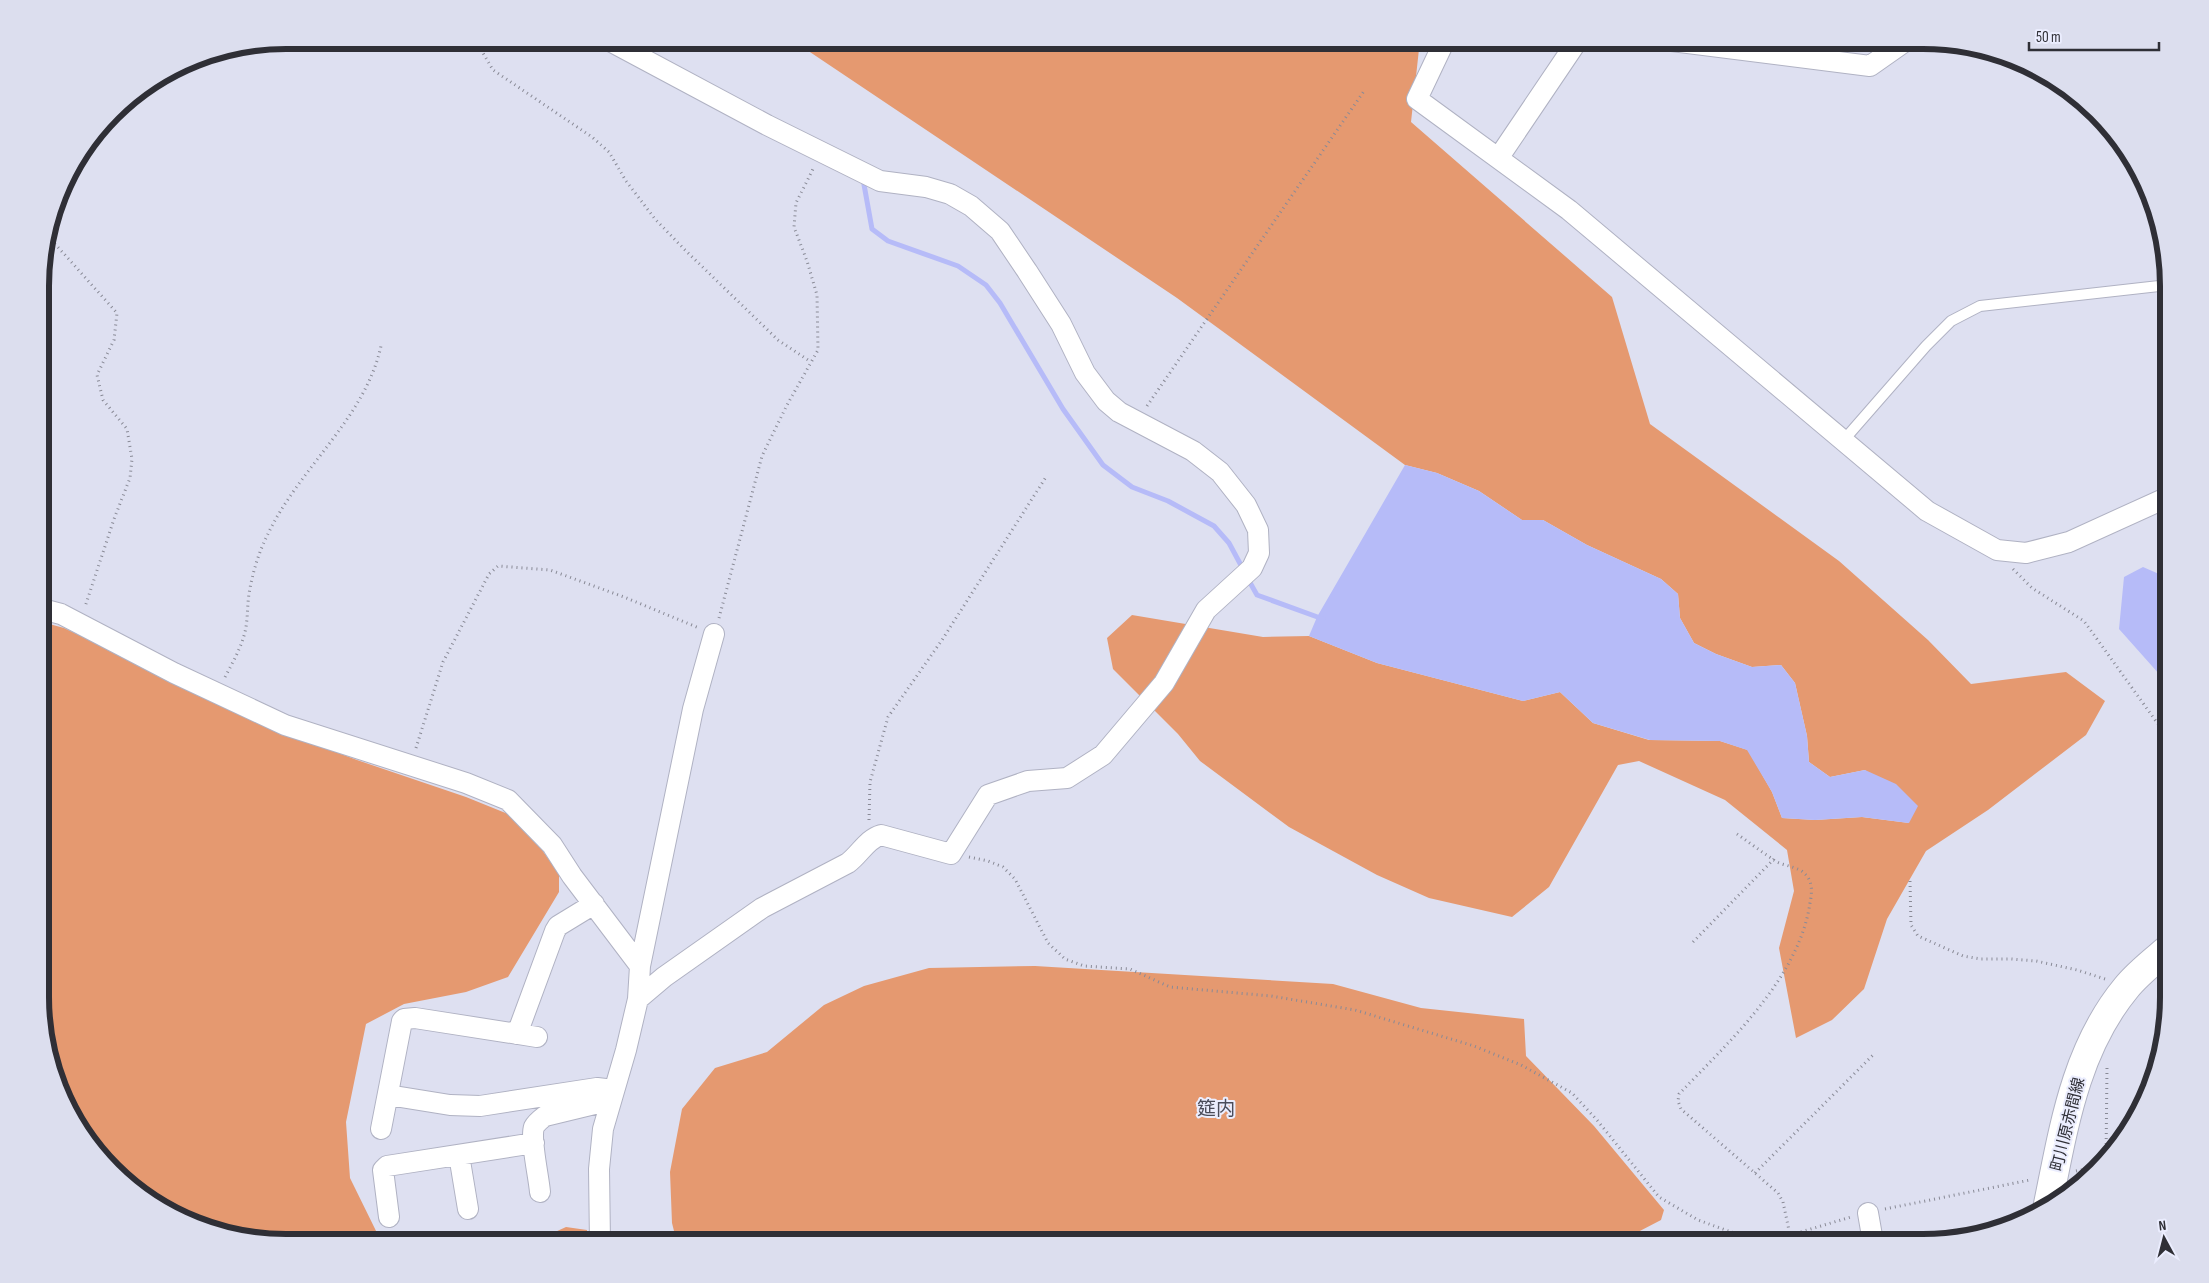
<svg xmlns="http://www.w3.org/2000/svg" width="2209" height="1283" font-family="'Sofia Sans Condensed','Noto Sans JP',sans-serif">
<rect width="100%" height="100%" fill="#dee0f1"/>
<!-- forest -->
<path fill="#e59970" d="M792 40H1420L1411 122 1612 297 1650 424 1839 561 1928 640 1971 684 2066 672 2105 701 2086 735 1988 810 1926 851 1887 919 1864 989 1832 1020 1796 1038 1779 948 1794 891 1787 850 1725 800 1639 761 1618 765 1549 887 1512 917 1429 898 1377 875 1289 827 1200 761 1178 734 1113 669 1107 638 1132 615 1263 637 1309 636 1377 663 1523 701 1560 692 1593 723 1649 740 1720 741 1748 750 1772 792 1782 818 1815 820 1862 817 1909 823 1865 770 1830 777 1809 762 1807 736 1795 683 1781 665 1752 667 1716 654 1694 643 1680 618 1678 594 1661 579 1587 545 1543 520H1522L1479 491 1437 473 1405 465 1177 298Z
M42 622 64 628 283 732 357 760 466 797 508 814 542 850 559 873V892L508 977 466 992 404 1004 366 1024 346 1122 350 1178 379 1237 387 1243H286L222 1235 163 1210 112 1171 81 1133 53 1076 42 1029Z
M1035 966 1333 984 1421 1008 1524 1019 1526 1056 1594 1126 1664 1210 1661 1220 1636 1233 1634 1243H677L672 1223 670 1172 682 1109 715 1068 767 1052 824 1005 864 986 929 968Z
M566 1227 587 1230 586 1243H531Z"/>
<!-- water -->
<path fill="#b6bbf8" d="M1405 465 1437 473 1479 491 1522 520H1543L1587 545 1661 579 1678 594 1680 618 1694 643 1716 654 1752 667 1781 665 1795 683 1807 736 1809 762 1830 777 1865 770 1896 784 1918 806 1909 823 1862 817 1815 820 1782 818 1772 792 1747 750 1720 741 1650 740 1593 723 1560 692 1523 701 1377 663 1309 636 1317 617Z
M2143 567 2159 574H2168V684L2119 629 2124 577Z"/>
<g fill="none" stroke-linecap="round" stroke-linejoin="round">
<!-- stream -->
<path stroke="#b6bbf8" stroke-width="5" d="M863 179 872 229 888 241 958 266 986 285 1000 303 1063 409 1103 465 1132 487 1168 501 1214 526 1229 543 1243 569
M1248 579 1257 595 1323 619"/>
<defs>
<path id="lane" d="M1843 441 1926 346 1951 321 1980 306 2168 285"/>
<path id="street" d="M608 40 767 125 880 181 926 187 950 194 971 206 1000 231 1027 271 1061 324 1085 373 1106 401 1119 412 1193 451 1220 472 1246 505 1258 530 1259 553 1252 568 1206 610 1164 683 1103 755 1067 778 1028 781 988 795 951 854 881 835C867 839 860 854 848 863L762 908 664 977 638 999
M1445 40 1417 99 1569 210 1927 511 1997 550 2026 553 2069 542 2168 497
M1664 40 1870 66 1907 40
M1499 157 1578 40
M42 609 61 614 174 673 285 725 466 783 508 800 552 845 572 876 640 966
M517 1034 555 931 558 926 594 904
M388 1095 450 1105 480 1106 597 1088 614 1090
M381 1129 402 1021 404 1019 415 1018 537 1037
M459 1155 468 1209
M540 1192C539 1178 530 1139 534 1127 536 1123 541 1119 545 1116L611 1100
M1868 1213 1872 1236 1871 1243
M389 1217 383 1170 387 1166 534 1143
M600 1243 599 1169 603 1129 626 1050 638 999 640 966 693 709 714 634"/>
<path id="secondary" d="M2047 1209C2063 1132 2074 1051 2126 988 2138 973 2154 961 2168 949"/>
</defs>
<!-- lane casing -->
<use href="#lane" stroke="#b0b2c3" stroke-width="12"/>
<!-- street casing -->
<use href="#street" stroke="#b0b2c3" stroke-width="22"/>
<!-- secondary casing -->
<use href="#secondary" stroke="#b0b2c3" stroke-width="30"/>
<!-- path -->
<path stroke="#898a96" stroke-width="3" stroke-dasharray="1 4" stroke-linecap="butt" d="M489 40 483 53 493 70 592 137 609 152 626 181 655 219 685 250 778 340 811 362
M48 236 117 313 114 340 97 375 103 400 127 429 132 459 130 478 114 519 85 607
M1147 406 1364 91
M2013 569 2032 588 2084 621 2158 724 2168 733
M719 618 762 456 787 405 818 350 817 295 807 261 794 227 796 203 814 167
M225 677C233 662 241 648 245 632 248 619 247 607 249 594 252 575 258 554 267 536 298 469 365 419 381 346
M416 748 443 662 489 574 498 566 550 570 624 597 699 628
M869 820 870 782 888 717 942 640 1046 477
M1737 834C1750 843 1763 853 1777 862 1785 866 1799 867 1805 874 1813 881 1812 894 1810 903 1799 978 1729 1042 1679 1094L1678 1101 1681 1109 1778 1193 1783 1202 1790 1235
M969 857 988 861 1003 867 1015 879 1048 943 1065 959 1084 966 1130 969 1170 987 1271 996 1355 1010 1474 1046 1521 1065 1572 1093 1597 1120 1659 1197 1698 1220 1731 1232 1760 1237H1784L1851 1217
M1910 881 1911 925 1918 936 1963 956 1981 959H2011L2036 961 2077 970 2105 979
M1693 942 1774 859
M2106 1159 2107 1067
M2076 1171 2101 1166
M1755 1173 1875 1053
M1885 1209 2030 1180"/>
<!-- lane -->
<use href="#lane" stroke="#fff" stroke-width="10"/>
<!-- street -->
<use href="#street" stroke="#fff" stroke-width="20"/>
<!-- secondary -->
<use href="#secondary" stroke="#fff" stroke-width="28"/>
</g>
<g text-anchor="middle" stroke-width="4" stroke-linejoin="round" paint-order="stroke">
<!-- street labels -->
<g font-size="16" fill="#2f2f36" stroke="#ebedfe">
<text transform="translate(2067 1124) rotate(-76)" y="6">町川原赤間線</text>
</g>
<!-- quarter labels -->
<g font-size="19" fill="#4b4c5a" stroke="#ebedfe">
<text x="1216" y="1115">筵内</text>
</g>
</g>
<!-- crop -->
<path d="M0 0H2209V1283H0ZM286 49H1923A237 237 0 0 1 2160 286V997A237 237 0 0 1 1923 1234H286A237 237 0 0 1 49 997V286A237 237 0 0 1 286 49Z" fill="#dcdeee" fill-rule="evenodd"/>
<path fill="none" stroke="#2f2f36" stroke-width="6" d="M286 49H1923A237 237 0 0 1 2160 286V997A237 237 0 0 1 1923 1234H286A237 237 0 0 1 49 997V286A237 237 0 0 1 286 49Z"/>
<!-- north arrow -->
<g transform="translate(2164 1238) rotate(353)" stroke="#ebedfe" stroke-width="4" paint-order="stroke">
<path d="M0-4L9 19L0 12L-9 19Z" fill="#2f2f36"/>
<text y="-8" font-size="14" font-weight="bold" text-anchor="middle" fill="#2f2f36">N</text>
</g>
<!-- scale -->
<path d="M2029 42v8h130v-8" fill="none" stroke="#2f2f36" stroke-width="2.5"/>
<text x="2036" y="42" font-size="15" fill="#2f2f36" stroke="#ebedfe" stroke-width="4" paint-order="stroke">50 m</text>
</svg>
